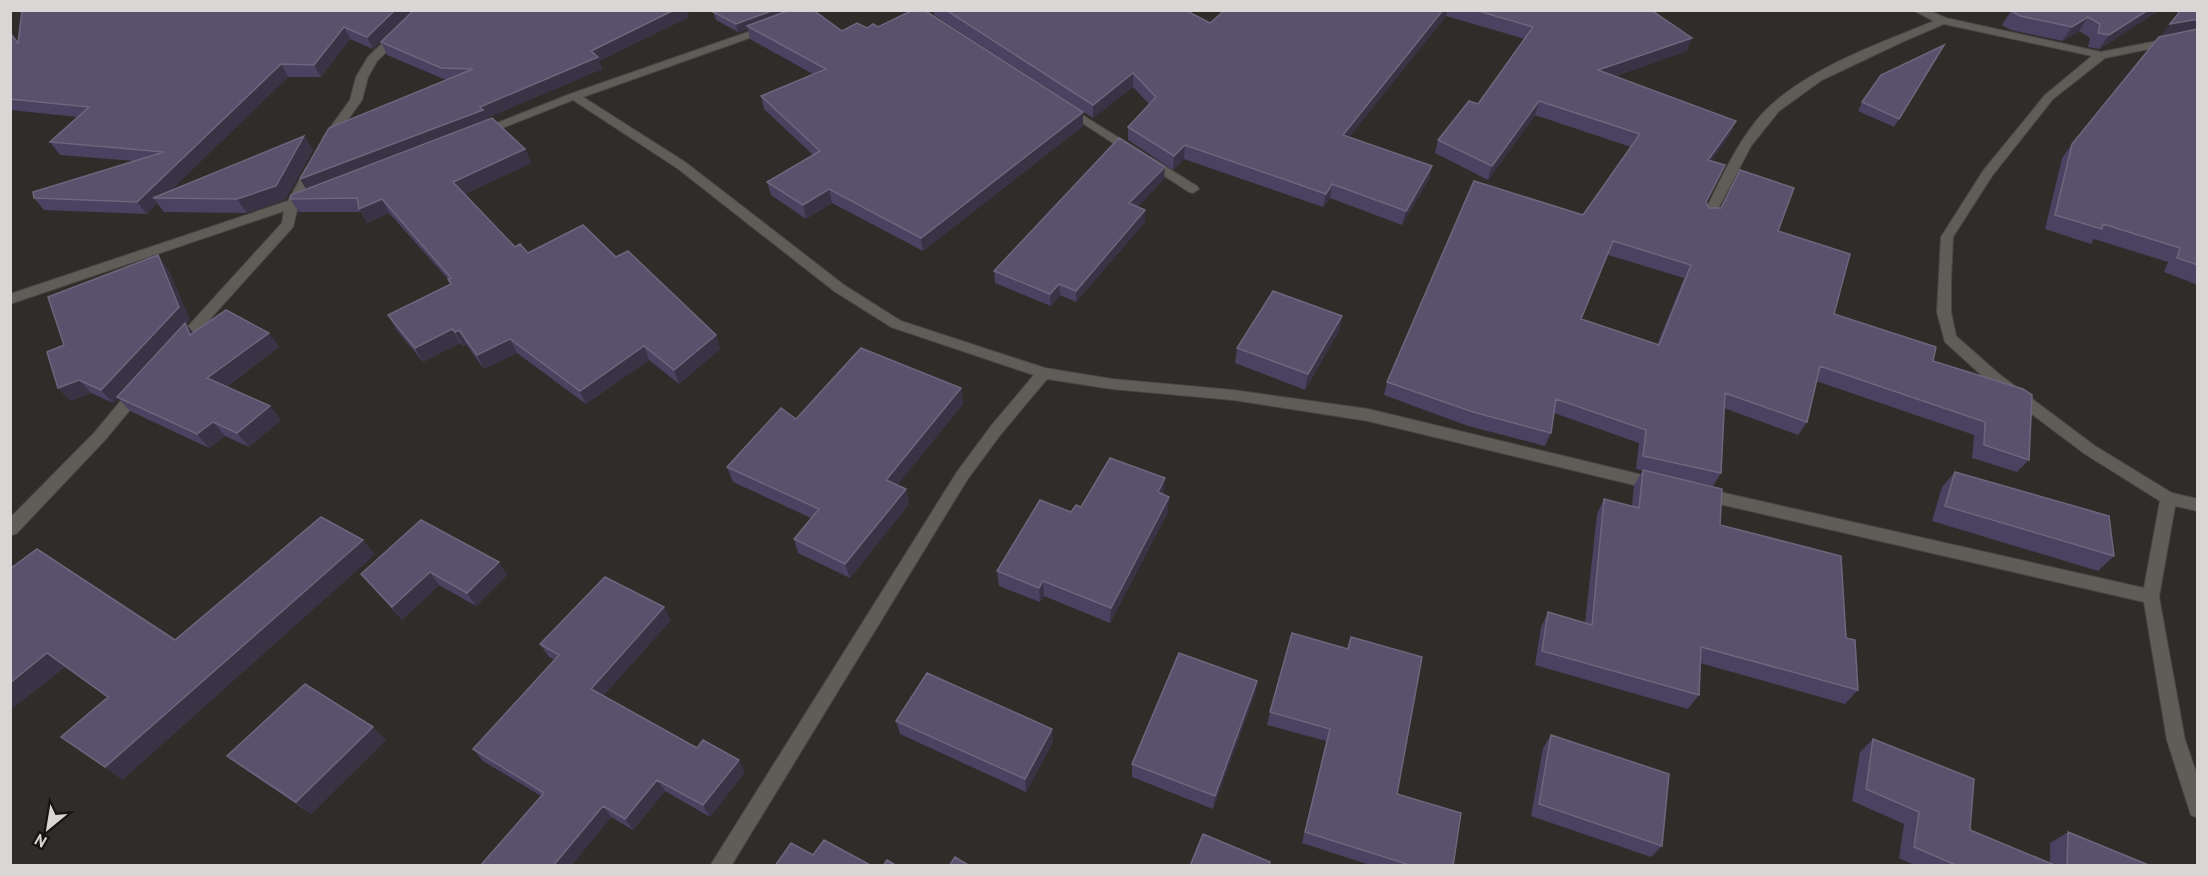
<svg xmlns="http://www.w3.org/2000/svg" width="2208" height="876" font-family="'PT Sans',sans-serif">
<rect width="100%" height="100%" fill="#2f2c29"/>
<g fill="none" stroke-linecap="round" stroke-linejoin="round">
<defs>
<path id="street" d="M417 10H429L377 61 368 77 362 100 332 142H324L322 139 350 100 356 77 368 57Z
M1913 10H1928L1946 18 2101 52 2198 33V39L2105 58 2053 99 1992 176 1953 237 1951 280V312L1956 336 1999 374 2095 446 2172 493 2198 499V511L2175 506 2159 597 2185 740 2198 778V818L2191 815 2189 809 2167 740 2144 602 1702 500 1696 498 1694 494 1696 490 1702 488 2144 588 2160 501 2085 454 1989 382 1945 342 1937 312 1941 237 1983 171 2045 95 2092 56 1944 24 1902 42 1822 80 1779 111 1751 146 1712 220H1704L1702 217C1718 185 1733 150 1756 121 1796 72 1876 45 1934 21Z
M768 25 773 28 772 30 583 97 685 162 844 285 901 321 1045 368 1112 379 1233 390 1368 409 1655 478 1660 480 1663 484 1660 488 1655 490 1368 421 1233 400 1112 389 1047 379 1001 434 967 480 731 866H710L957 472 991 426 1034 375 891 327 834 291 677 168 573 100 487 134H479L477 131 570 94Z
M1066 105 1197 186 1199 189 1193 193 1189 192 1062 110 1060 108Z
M312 164 318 168 303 196 316 194V200L298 206 293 227 183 349H173L171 345 282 223 284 211 10 304V294L288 201 306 168Z
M138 385 143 386 145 390 143 394 105 440 16 534 10 535V518L95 432 133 386Z"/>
</defs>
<!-- street casing -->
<use href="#street" stroke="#494745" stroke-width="2"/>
<!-- street -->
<use href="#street" fill="#605d59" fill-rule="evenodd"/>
</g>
<!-- wall -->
<path fill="#494260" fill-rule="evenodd" d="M413 10 373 49 350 39 321 77H288L170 191 304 136 313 150 285 200 247 213 164 212 157 203 147 214 44 210 34 198 134 161 60 155 50 142 78 117 10 110V33L18 43Z
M414 10H687L689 17 599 61 602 69 487 118 525 149 531 163 465 194 515 247 528 253 616 257 716 335 720 349 679 384 649 360 586 404 517 353 484 369 466 344 463 346 460 343 423 362 396 329 388 315 450 284 448 279 389 213 367 223 361 212H299L290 199 306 189 446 80 387 55 381 42Z
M933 10H1185L1210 23 1225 10H1651L1687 51 1615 76 1736 121 1730 134 1711 161 1707 203 1709 208 1778 231 1834 314 1933 361 2029 460 2017 472 1972 458 1974 435 1816 381 1807 422 1798 435 1724 408 1721 473 1713 486 1636 469 1639 443 1554 413 1551 433 1545 446 1468 426 1384 395 1387 382 1583 215 1631 147 1535 115 1488 180 1435 153 1438 140 1478 104 1525 39 1446 16 1349 137 1432 166 1429 179 1402 225 1330 198 1323 207 1184 159 1173 170 1128 140V127L1149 104 1133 87 1093 118 934 15ZM1608 255 1684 278 1657 345 1581 319Z
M2160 10 2099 49 2088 47 2090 38 2079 31 2062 41 2011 30 2002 25 2011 11Z
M2198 10V285L2164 272 2168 262 2094 239 2091 244 2045 229 2062 158 2072 144 2160 37Z
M713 12 842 31 1083 126 923 251 832 203 806 219 771 195 767 182 813 155 764 109 761 96 813 74 750 39 748 29 738 32 716 20Z
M1944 45 1894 127 1858 111 1862 102Z
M1164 179 1137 207 1145 210V222L1076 302 1060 295 1051 306 995 283 994 271Z
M168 269 190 320 186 324 193 333H269L279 347 226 387 270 406 281 420 249 447 225 436 209 448 130 411 118 398 113 403 91 393 71 401 58 388 64 345Z
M1342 316 1339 331 1305 390 1235 363 1237 348Z
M961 388 963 404 897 485 906 489 909 504 850 578 798 553 794 539 811 518 733 482 727 467 796 419Z
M1643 470 1720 525 1846 638 1858 690 1845 704 1700 663 1699 695 1688 709 1535 665 1541 627 1548 612 1585 623 1597 514 1604 499 1632 506 1634 485Z
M1955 472 2114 556 2098 571 1932 521 1942 487Z
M1164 493V495L1168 512 1110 623 1044 596 1040 602 999 586 997 571 1071 512 1081 507Z
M421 520 507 575 476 606 439 585 402 620 361 574Z
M375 554 122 780 108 698 65 667 10 710V569L175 640Z
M671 620 603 696 697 748 745 772 710 817 665 791 633 830 611 817 571 866H480L541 796 483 761 473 749 555 660 549 657 540 644Z
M1351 637 1397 794 1453 866H1373L1302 843 1326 741 1267 725 1270 712 1347 649Z
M1257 681 1255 694 1213 809 1132 777V764Z
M896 721 1053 742 1026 792 900 734Z
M1551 735 1662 846 1651 857 1531 816 1543 748Z
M1873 739 1970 830 2050 863V843L2068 832 2151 866H1916L1899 858 1904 824 1852 801 1860 752Z
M386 740 311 814 243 768 227 756Z"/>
<!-- shaded-wall -->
<path fill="#383345" d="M395 10H413L373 49 367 37Z
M674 10H687L689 17 599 61 602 69 487 118 489 123 308 192 300 179 480 107Z
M774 10H798L747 26 748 29 738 32 736 24Z
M1443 10H1447L1446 16 1340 149 1343 135Z
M2148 10H2160L2099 49 2109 35Z
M2088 17 2079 31 2062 41 2072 27Z
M2198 19V31L2159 38 2170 24Z
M344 27 350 39 321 77 314 65Z
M1692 38 1687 51 1594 84 1598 70Z
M281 64 288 77 163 198H153L157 203 147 214 137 202Z
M1133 73V87L1093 118V105Z
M1539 101 1535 115 1488 180 1492 166Z
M1083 112V126L923 251 921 238Z
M1736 121 1730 134 1702 174 1708 160Z
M304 136 313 150 285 200 247 213 237 199Z
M1185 145 1184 159 1173 170 1174 156Z
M525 149 531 163 460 196 453 182Z
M1432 166 1429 179 1402 225 1406 211Z
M1165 167 1164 179 1129 215V203Z
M1332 184 1330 198 1323 207 1326 194Z
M829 189 832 203 806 219 803 205Z
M382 199 389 213 367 223 359 209Z
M1145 210V222L1076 302V291Z
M158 255 168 269 190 320 186 324 197 337 190 335 186 324 113 403 101 390Z
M1059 284 1060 295 1051 306 1050 294Z
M1342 316 1339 331 1305 390 1308 374Z
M452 329 460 343 423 362 415 348Z
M459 330 466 344 463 346 455 332Z
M269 333 279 347 218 392 207 378Z
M716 335 720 349 679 384 674 370Z
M510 339 517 353 484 369 477 355Z
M644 346 649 360 586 404 580 391Z
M79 380 91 393 71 401 58 388Z
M961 388 963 404 889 495 886 480Z
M270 406 281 420 249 447 237 433Z
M213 422 225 436 209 448 197 434Z
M1165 478 1164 493 1157 507 1158 492Z
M906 489 909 504 850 578 845 564Z
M1169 497 1168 512 1110 623 1111 608Z
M363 540 375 554 122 780 105 767Z
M499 562 507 575 476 606 467 593Z
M430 572 439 585 402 620 392 607Z
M1043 581 1044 596 1040 602 1039 588Z
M664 607 671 620 599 701 591 689Z
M47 653 65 667 10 710V683Z
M1257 681 1255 694 1213 809 1215 796Z
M373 727 386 740 311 814 296 802Z
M1052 729 1053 742 1026 792 1025 779Z
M739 760 745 772 710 817 703 805Z
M657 780 665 791 633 830 625 819Z
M603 806 611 817 571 866H553Z"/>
<!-- building -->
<path fill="#58526c" stroke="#6c677d" stroke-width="1.5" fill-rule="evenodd" d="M22 10H395L367 37 344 27 314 65 281 64 137 202 34 198 33 192 164 152 50 142 89 107 10 99V33L18 43Z
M414 10H674L591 51 598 57 480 107 483 110 300 179 329 128 473 69 441 68 381 42Z
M716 10H774L736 24 713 12Z
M790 10H813L842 31 857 23 867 28 873 24 878 27 913 10H924L1083 112 921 238 829 189 803 205 767 182 820 151 761 96 826 69 747 26Z
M946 10H1185L1210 23 1225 10H1443L1343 135 1432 166 1406 211 1332 184 1326 194 1185 145 1174 156 1128 127 1156 97 1133 73 1093 105Z
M1475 10H1651L1692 38 1598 70 1736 121 1708 160 1725 165 1706 202 1709 208H1721L1740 170 1794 188 1778 231 1850 254 1834 314 1936 347 1933 361 2023 389 2032 395 2029 460 1984 445 1985 422 1820 366 1807 422 1725 393 1721 473 1643 456 1646 430 1556 399 1551 433 1473 412 1387 382 1474 181 1583 215 1640 134 1539 101 1492 166 1438 140 1469 101 1478 104 1533 27ZM1613 241 1691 265 1659 345 1581 319Z
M2148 10 2109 35 2098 33 2100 24 2088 17 2072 27 2020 16 2011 11Z
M2181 10H2198V19L2170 24Z
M2198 29V265L2177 258 2180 248 2103 224 2102 229 2055 215 2072 144 2159 37Z
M1944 45 1899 119 1862 102 1881 75Z
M492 118 525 149 453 182 515 247 520 244 528 253 583 225 616 257 628 251 716 335 674 370 644 346 580 391 510 339 477 355 459 330 455 332 452 329 415 348 388 315 451 284 448 279 451 278 382 199 359 209 357 198 290 199 291 195Z
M304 136 276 186 237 199 153 198Z
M1119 138 1165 167 1129 203 1145 210 1076 291 1059 284 1050 294 994 271Z
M158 255 179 307 101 390 79 380 58 388 47 352 64 345 48 297Z
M1273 291 1342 316 1308 374 1237 348Z
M226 310 269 333 207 378 270 406 237 433 213 422 197 434 117 397 185 323 190 335Z
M861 348 961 388 886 480 906 489 845 564 794 539 819 509 727 467 781 408 796 419Z
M1110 458 1165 478 1158 492 1169 497 1111 608 1043 581 1039 588 997 571 1040 500 1071 512 1076 505 1081 507Z
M1643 470 1722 489 1720 525 1841 556 1846 638 1855 640 1858 690 1701 647 1699 695 1542 651 1548 612 1592 625 1604 499 1639 508Z
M1955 472 2109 516 2114 556 1945 506Z
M321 517 363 540 105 767 61 737 108 697 47 653 10 683V569L37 549 175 640Z
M421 520 499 562 467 593 430 572 392 607 361 574Z
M605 577 664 607 591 689 697 748 703 740 739 760 703 805 657 780 625 819 603 806 553 866H480L544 793 473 749 559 655 540 644Z
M1292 633 1348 649 1351 637 1422 657 1397 794 1461 813 1453 866H1413L1305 832 1330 729 1270 712Z
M1179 653 1257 681 1215 796 1132 764Z
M927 673 1052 729 1025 779 896 721Z
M305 684 373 727 296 802 227 756Z
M1551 735 1669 774 1662 846 1539 804Z
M1873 739 1974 779 1970 830 2057 866H1958L1914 847 1919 812 1866 789Z
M2068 832 2151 866H2067Z
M1203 834 1270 862 1269 866H1190Z
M824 840 872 866H775L791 843 813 855Z
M955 857 970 866H949Z
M887 860 897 866H883Z"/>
<!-- border -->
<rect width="2208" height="876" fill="none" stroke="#d9d7d5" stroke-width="24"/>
<!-- north arrow -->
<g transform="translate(48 828) rotate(210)" stroke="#161514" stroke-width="4.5" paint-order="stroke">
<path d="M0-4.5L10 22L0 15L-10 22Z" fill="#d9d7d5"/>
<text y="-9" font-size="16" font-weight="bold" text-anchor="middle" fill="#d9d7d5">N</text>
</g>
</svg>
